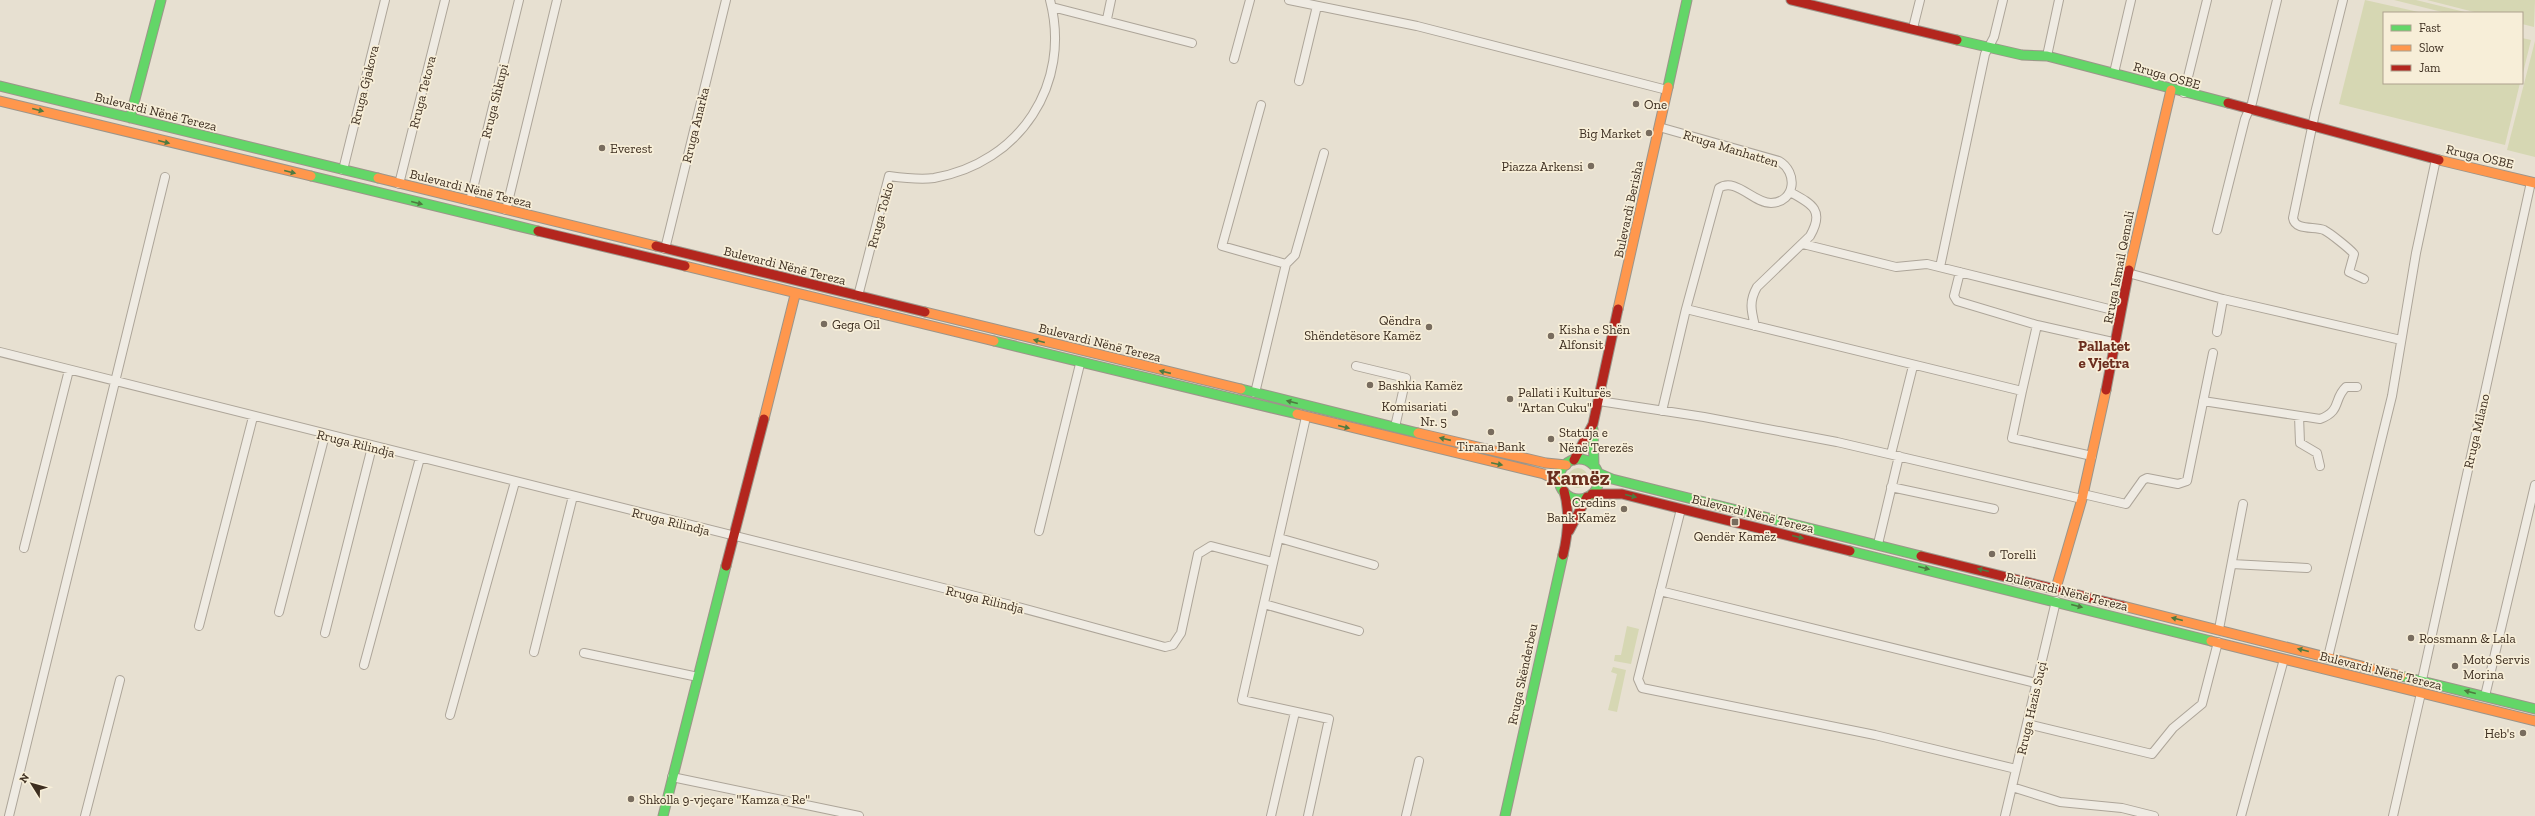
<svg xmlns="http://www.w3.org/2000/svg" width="2535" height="816" font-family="'Zilla Slab',serif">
<rect width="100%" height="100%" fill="#e7e0d1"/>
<!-- green -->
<path fill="#d6d7b3" d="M2365 0 2423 13H2384V83H2520L2505 145 2339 104Z
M2394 0H2416L2469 13H2446Z
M2427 0H2535L2534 27 2522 24V13H2478Z
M2522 38 2531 40 2522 77Z
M2535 41V157L2507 150Z
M1568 478a10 10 0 1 1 20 0a10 10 0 1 1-20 0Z
M1627 626 1639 629 1631 664 1614 661 1615 655H1621Z
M1613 667 1626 670 1617 712 1608 710 1617 674 1611 672Z"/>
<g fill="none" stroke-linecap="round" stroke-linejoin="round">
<defs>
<path id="street" d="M1289 0 1417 26 1667 90
M2343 0 2315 113 2293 218C2295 231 2315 226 2324 230 2330 233 2350 249 2354 254L2349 272 2364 279
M1052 7 1192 43
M1107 19 1111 0
M1913 28 1920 0
M2047 56 2059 0
M1234 59 1250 0
M2114 73 2131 0
M1299 81 1317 6
M2184 93 2207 0
M1261 105 1222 246 1286 264
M1659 127 1779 161C1798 172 1796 202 1771 203 1753 203 1736 177 1719 188L1686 309 2022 391 2012 438 2092 456
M343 170 385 0
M399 184 445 0
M470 201 519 0
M506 210 557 0
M2217 230 2245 119 2252 103 2277 0
M1803 244 1896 267 1927 264 2121 312
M665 249 726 0
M1940 267 1985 54 1994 37 2003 0
M1960 272 1954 296 1957 301 2037 325 2117 343
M2128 273 2223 299 2401 340
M858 296 889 176C904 178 919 180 934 178 1020 163 1072 84 1050 0
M1755 326C1751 310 1749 301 1757 287L1810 236C1825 210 1812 204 1790 192
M2217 332 2223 299
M0 352 1007 604 1165 647 1173 645 1181 633 1198 554 1211 546 1272 562
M1356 366 1406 378 1395 427
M2022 391 2037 325
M1255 393 1286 264 1295 255 1324 153
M1599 401 1704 417 1837 442 2082 499
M2203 401 2320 419C2342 411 2333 399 2346 387H2357
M1662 411 1686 309
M2299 416 2300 443 2317 453 2320 466
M1306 417 1242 700 1329 719 1308 816
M1891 454 1913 366
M1891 487 1994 509
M2083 494 2126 504 2143 480 2147 478 2178 484 2187 481 2213 353
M1681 509 1638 679 1642 688 1875 735 2016 769
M1039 531 1080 364
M1279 538 1374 565
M1878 544 1899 456
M24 548 69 370
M2232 564 2307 568
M1660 591 2036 683
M1264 604 1359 631
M279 612 325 435
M199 626 253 417
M2219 629 2243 504
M325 633 372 447
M534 652 573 496
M584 653 698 677
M2328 657 2392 396 2416 253 2436 159
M364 665 420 458
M2422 680 2531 182
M2485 696 2535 485
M450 715 515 482
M2027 724 2152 754 2173 728 2202 704 2218 642
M672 777 859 816
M2012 787 2060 802 2122 808 2154 816
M9 816 165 177
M85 816 120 680
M1271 816 1295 712
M1406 816 1419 761
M2005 816 2056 601
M2241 816 2284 659
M2393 816 2421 693"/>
<path id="fast" d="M1957 40 2022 55 2047 56 2228 103
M0 86 378 178
M1668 87 1687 0
M130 118 161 0
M311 176 538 231
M994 341 1297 414
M1241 389 1418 433
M1593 429 1594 466
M1559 479a20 20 0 1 1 40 0a20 20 0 1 1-40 0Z
M1598 473 1612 479 1921 556
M1850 551 2211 641
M2401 676 2535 709
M663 816 726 566
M1505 816 1563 555"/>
<path id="slow" d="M0 101 311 176
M2439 160 2535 183
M378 178 656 246
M685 266 994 341
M2129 270 2171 90
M1618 309 1668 87
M925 312 1241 389
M1297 414 1544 474 1560 482
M764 419 795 295
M1418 433 1546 463 1566 465
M2056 588 2082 499 2106 390
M2123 606 2401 676
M2211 641 2535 721"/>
<path id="jam" d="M1791 0 1957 40
M2228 103 2439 160
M538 231 685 266
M656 246 925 312
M2106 390 2129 270
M1574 460 1593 424 1618 309
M1592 494H1622L1850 551
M1569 531 1587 497
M1563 555C1568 534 1570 512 1564 491
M1921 556 2123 606
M726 566 764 419"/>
</defs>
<!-- street casing -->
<use href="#street" stroke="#ada599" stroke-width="10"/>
<!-- fast casing -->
<use href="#fast" stroke="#9c958a" stroke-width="11"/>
<!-- slow casing -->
<use href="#slow" stroke="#9c958a" stroke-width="11"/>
<!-- jam casing -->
<use href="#jam" stroke="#9c958a" stroke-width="11"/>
<!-- street -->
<use href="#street" stroke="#efebe3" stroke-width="8"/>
<!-- fast -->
<use href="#fast" stroke="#63d668" stroke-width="9"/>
<!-- slow -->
<use href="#slow" stroke="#ff974d" stroke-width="9"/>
<!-- jam -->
<use href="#jam" stroke="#b3261e" stroke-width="9"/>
</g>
<!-- one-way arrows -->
<defs><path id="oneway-solid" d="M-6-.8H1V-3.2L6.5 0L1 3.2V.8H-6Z"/></defs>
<g fill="#4e7a40">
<use href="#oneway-solid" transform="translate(38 110) rotate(14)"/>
<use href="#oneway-solid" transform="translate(164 142) rotate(14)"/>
<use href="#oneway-solid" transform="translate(290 172) rotate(14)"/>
<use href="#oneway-solid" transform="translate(417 203) rotate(14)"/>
<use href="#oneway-solid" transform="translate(1039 341) rotate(-166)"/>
<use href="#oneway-solid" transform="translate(1165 372) rotate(-167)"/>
<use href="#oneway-solid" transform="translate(1292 402) rotate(-166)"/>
<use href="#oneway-solid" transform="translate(1344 427) rotate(14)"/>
<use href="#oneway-solid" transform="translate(1445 439) rotate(-167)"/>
<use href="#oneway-solid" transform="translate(1497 464) rotate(12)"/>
<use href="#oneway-solid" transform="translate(1631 496) rotate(14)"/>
<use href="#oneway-solid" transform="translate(1798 537) rotate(14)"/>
<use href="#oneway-solid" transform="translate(1924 568) rotate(14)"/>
<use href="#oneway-solid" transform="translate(1983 570) rotate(-166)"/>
<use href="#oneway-solid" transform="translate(2077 606) rotate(14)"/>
<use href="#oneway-solid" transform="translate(2177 619) rotate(-166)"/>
<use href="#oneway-solid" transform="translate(2303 650) rotate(-166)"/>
<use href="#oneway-solid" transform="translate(2470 692) rotate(-165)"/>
</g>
<!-- markers -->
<g fill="#786c5e" stroke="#f7eed8" stroke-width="1.5">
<circle cx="1636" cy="104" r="4"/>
<circle cx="1649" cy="133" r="4"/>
<circle cx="602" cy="148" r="4"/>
<circle cx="1591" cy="166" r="4"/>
<circle cx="824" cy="324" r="4"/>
<circle cx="1429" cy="327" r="4"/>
<circle cx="1551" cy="336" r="4"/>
<circle cx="1370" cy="385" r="4"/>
<circle cx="1510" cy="399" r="4"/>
<circle cx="1455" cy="413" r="4"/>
<circle cx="1491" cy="432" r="4"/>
<circle cx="1551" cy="439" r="4"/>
<circle cx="1624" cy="509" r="4"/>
<rect x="1731" y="518" width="8" height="8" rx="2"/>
<circle cx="1992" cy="554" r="4"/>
<circle cx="2411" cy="638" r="4"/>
<circle cx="2455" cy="666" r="4"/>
<circle cx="2523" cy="733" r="4"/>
<circle cx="631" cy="799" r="4"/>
</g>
<g text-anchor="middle" stroke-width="3.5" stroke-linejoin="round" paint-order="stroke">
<!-- street labels -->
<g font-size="13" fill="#3d2e20" stroke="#f7eed8">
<text transform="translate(2167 75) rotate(16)" y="5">Rruga OSBE</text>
<text transform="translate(364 85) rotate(-76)" y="5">Rruga Gjakova</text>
<text transform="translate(422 92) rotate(-76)" y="5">Rruga Tetova</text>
<text transform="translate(494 101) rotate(-76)" y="5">Rruga Shkupi</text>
<text transform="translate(156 111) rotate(14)" y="5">Bulevardi Nënë Tereza</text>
<text transform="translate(695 125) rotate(-76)" y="5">Rruga Anarka</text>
<text transform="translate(1731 148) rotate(17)" y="5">Rruga Manhatten</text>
<text transform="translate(2480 156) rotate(13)" y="5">Rruga OSBE</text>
<text transform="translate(471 188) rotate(14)" y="5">Bulevardi Nënë Tereza</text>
<text transform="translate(1628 209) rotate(-78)" y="5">Bulevardi Berisha</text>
<text transform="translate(880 215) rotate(-75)" y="5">Rruga Tokio</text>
<text transform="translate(785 265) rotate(14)" y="5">Bulevardi Nënë Tereza</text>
<text transform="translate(2118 267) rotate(-79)" y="5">Rruga Ismail Qemali</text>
<text transform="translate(1100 342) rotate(14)" y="5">Bulevardi Nënë Tereza</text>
<text transform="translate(2476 431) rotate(-77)" y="5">Rruga Milano</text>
<text transform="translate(356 443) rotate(14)" y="5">Rruga Rilindja</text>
<text transform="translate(1753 513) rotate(14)" y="5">Bulevardi Nënë Tereza</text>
<text transform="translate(671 521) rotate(14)" y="5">Rruga Rilindja</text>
<text transform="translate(2067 591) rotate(14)" y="5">Bulevardi Nënë Tereza</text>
<text transform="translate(985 599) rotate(14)" y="5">Rruga Rilindja</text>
<text transform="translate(2381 670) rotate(14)" y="5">Bulevardi Nënë Tereza</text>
<text transform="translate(1522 674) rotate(-78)" y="5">Rruga Skënderbeu</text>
<text transform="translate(2031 708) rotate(-77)" y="5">Rruga Hazis Suçi</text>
</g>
<!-- poi labels -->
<g font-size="13" fill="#3d2e20" stroke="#f7eed8" text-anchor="start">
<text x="1644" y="109">One</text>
<text x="1641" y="138" text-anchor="end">Big Market</text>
<text x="610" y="153">Everest</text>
<text x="1583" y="171" text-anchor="end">Piazza Arkensi</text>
<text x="1421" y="325" text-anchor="end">Qëndra<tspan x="1421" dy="15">Shëndetësore Kamëz</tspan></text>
<text x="832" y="329">Gega Oil</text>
<text x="1559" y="334">Kisha e Shën<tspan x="1559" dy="15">Alfonsit</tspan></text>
<text x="1378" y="390">Bashkia Kamëz</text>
<text x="1518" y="397">Pallati i Kulturës<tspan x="1518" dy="15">"Artan Cuku"</tspan></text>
<text x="1447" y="411" text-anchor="end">Komisariati<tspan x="1447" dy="15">Nr. 5</tspan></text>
<text x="1559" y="437">Statuja e<tspan x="1559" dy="15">Nënë Terezës</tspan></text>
<text x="1491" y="451" text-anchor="middle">Tirana Bank</text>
<text x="1616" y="507" text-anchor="end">Credins<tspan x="1616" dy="15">Bank Kamëz</tspan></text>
<text x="1735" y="541" text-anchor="middle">Qendër Kamëz</text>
<text x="2000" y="559">Torelli</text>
<text x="2419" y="643">Rossmann &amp; Lala</text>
<text x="2463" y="664">Moto Servis<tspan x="2463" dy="15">Morina</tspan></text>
<text x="2515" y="738" text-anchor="end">Heb's</text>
<text x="639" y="804">Shkolla 9-vjeçare "Kamza e Re"</text>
</g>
<!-- quarter labels -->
<g font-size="15" font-weight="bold" fill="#6b2e1e" stroke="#f7eed8">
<text x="2104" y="351">Pallatet<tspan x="2104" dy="17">e Vjetra</tspan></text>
</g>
<!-- town labels -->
<g font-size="21" font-weight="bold" fill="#6b2e1e" stroke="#f7eed8">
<text x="1578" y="485">Kamëz</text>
</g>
</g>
<!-- legend -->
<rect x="2383" y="12" width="140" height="72" fill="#f7eed8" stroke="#ada18e"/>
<rect x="2391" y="25" width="20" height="6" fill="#63d668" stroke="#ada18e"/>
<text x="2419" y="32" font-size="12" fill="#3d2e20">Fast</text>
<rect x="2391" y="45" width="20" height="6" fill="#ff974d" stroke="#ada18e"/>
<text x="2419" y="52" font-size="12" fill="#3d2e20">Slow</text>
<rect x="2391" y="65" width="20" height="6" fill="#b3261e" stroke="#ada18e"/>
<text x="2419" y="72" font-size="12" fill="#3d2e20">Jam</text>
<!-- north arrow -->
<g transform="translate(32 784) rotate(307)" stroke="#f7eed8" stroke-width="3" paint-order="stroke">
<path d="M0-3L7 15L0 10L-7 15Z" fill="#3d2e20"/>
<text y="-6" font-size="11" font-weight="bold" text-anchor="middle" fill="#3d2e20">N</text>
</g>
</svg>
